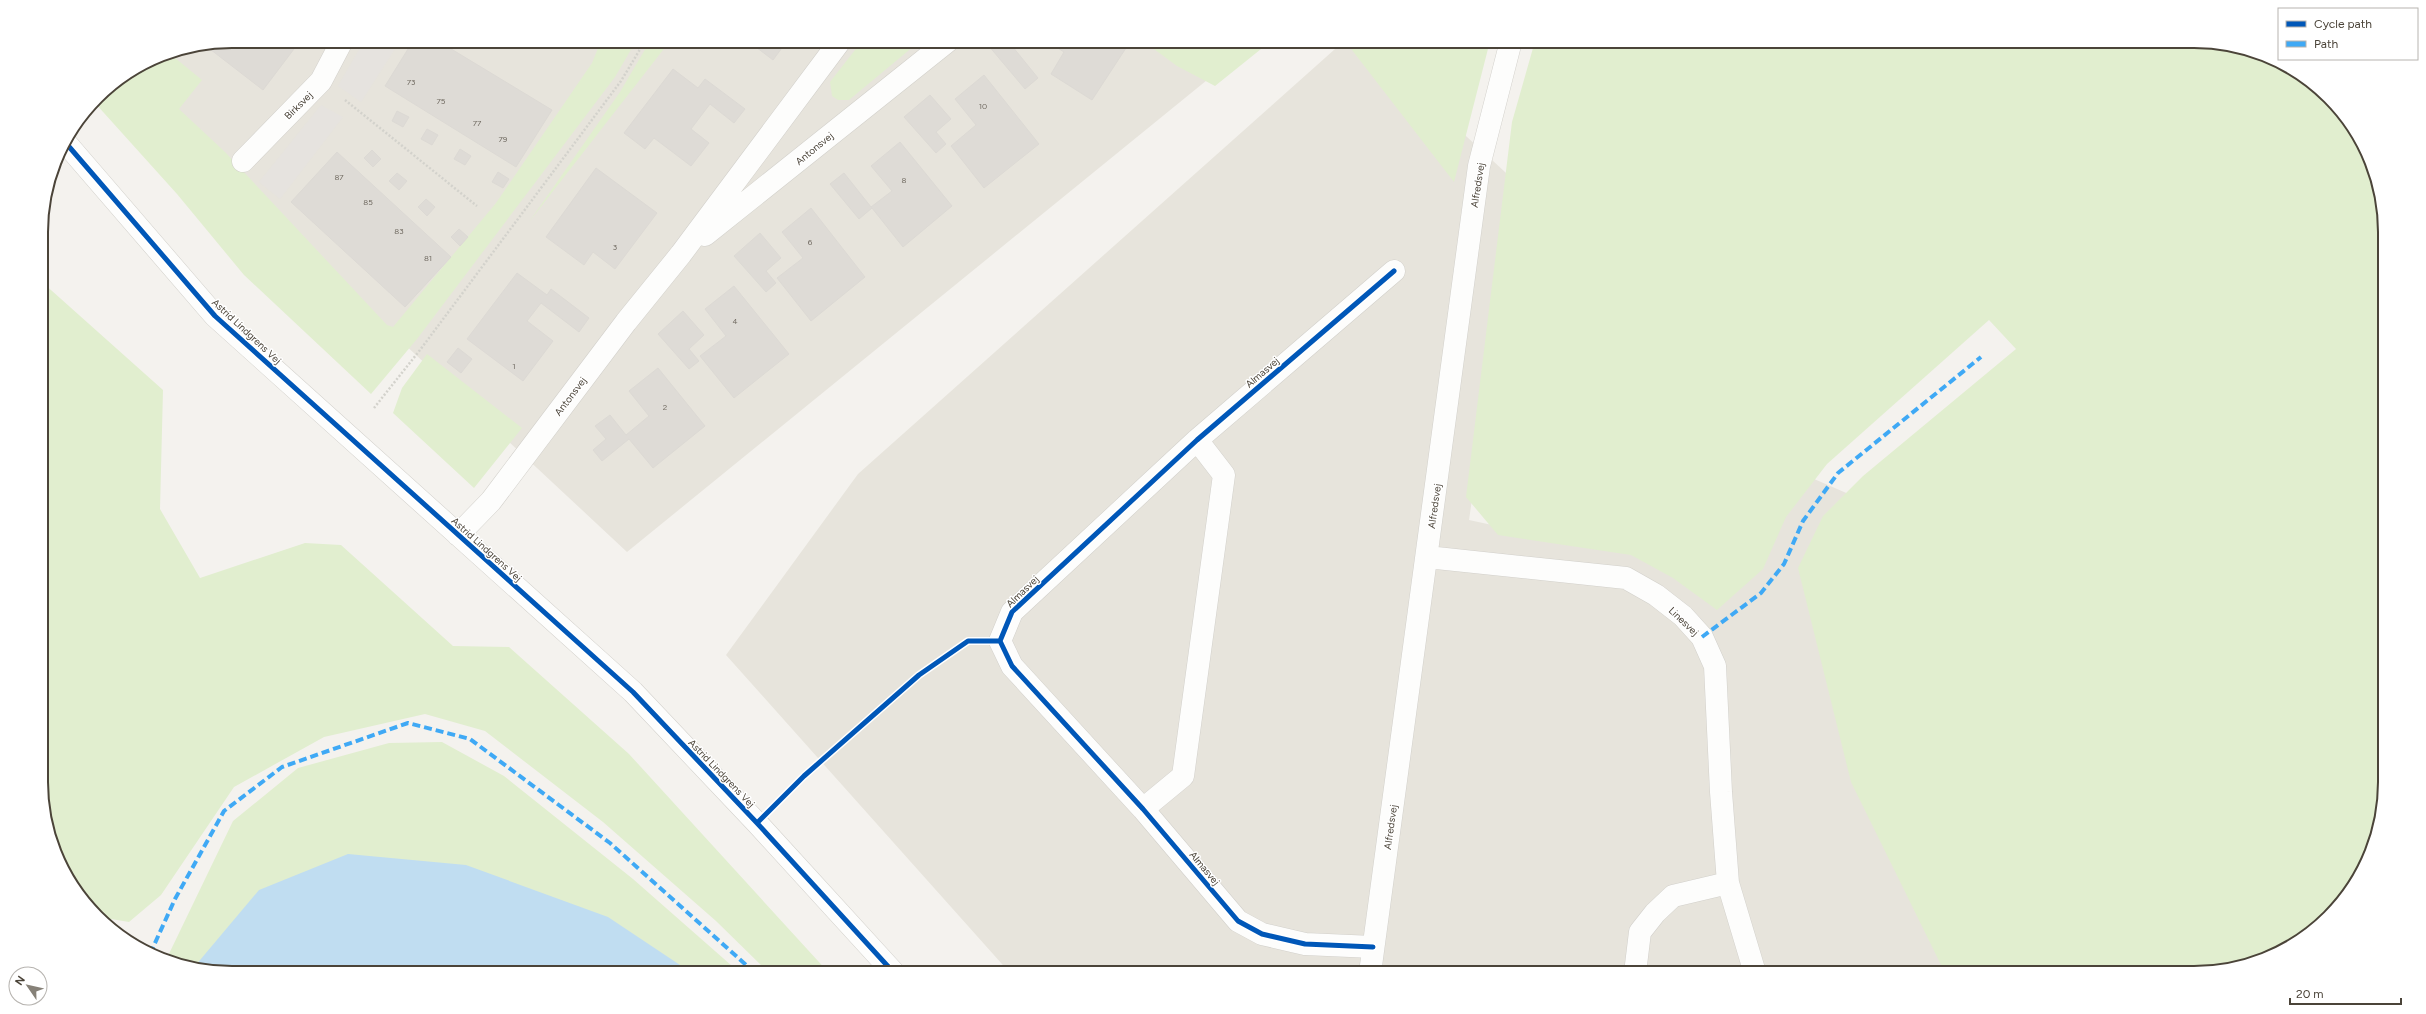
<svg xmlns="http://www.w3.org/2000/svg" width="2426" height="1014" font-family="Figtree,sans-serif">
<rect width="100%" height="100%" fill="#f4f2ee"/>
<!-- residential -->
<path fill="#e7e4dc" d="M232 41H1255L627 552 310 256 127 75 159 55Z
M1344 41H1363L1518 184 1469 520 1736 577 1798 472 1966 545 1981 973H1010L726 655 858 474Z"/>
<!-- green -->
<path fill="#e1eecf" d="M601 41H636L615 77 417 339 371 394 244 275 177 194 95 103 106 88 159 55 169 53 202 80 179 109 225 152 387 325 393 327 496 203 592 63Z
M650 41H670L529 222 620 92Z
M862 41H920L849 100H838L832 96 830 82Z
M1143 41H1271L1215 86 1177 66Z
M1345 41H1490L1454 182Z
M1535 41H2194L2267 55 2310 80 2345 115 2371 159 2383 207 2385 783 2371 855 2345 899 2310 934 2256 963 2207 973H1945L1851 782 1798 568 1823 516 1863 476 2016 349 1989 320 1827 464 1786 517 1763 569 1717 610 1673 578 1631 555 1498 535 1466 497 1512 122Z
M42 282 163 390 160 509 200 578 305 543 341 545 453 646 509 647 629 754 829 973H769L716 921 603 822 485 731 425 714 324 737 234 787 161 895 129 922 99 917 81 899 56 856 43 808Z
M427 354 522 428 474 488 393 413 402 388Z
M442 742 504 776 633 879 740 973H232L166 960 233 821 298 768 389 743Z"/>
<!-- parking -->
<path fill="#e6e3df" d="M364 41H400L361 102 338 86Z
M321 105 343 117 280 199 259 182Z"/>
<!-- water -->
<path fill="#c0ddf1" d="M348 854 466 865 608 917 692 973H232L195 966 259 890Z"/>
<!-- building -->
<path fill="#dedbd6" stroke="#dcd9d4" d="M232 41H300L263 90 206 46Z
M413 41H438L552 110 516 167 385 86Z
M748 41H787L773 60Z
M993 41H1008L1038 78 1025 89 988 45Z
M1047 41H1115L1126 48 1092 100 1051 74 1064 52Z
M673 69 698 88 705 79 745 109 734 123 710 104 691 129 709 143 691 166 654 138 645 149 624 133Z
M984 75 1039 144 984 188 951 146 976 125 955 99Z
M930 95 951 119 936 132 946 144 936 153 904 117Z
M397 111 409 117 403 127 392 121Z
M427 129 438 135 432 145 421 139Z
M900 142 952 206 903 247 872 208 859 219 830 184 844 173 871 207 892 191 871 166Z
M460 149 471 156 465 165 454 159Z
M372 150 381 159 373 167 364 158Z
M337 152 451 257 405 307 291 202Z
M596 168 657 213 615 269 593 252 584 265 546 237Z
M498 172 509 179 503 188 492 182Z
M397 173 407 181 399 190 389 181Z
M426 199 435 207 427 216 418 207Z
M811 208 865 277 811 321 777 278 803 258 782 232Z
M459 229 468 237 460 246 451 237Z
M760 233 781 258 766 271 776 283 766 292 734 256Z
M517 273 547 295 551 289 589 318 579 332 541 303 527 321 553 341 523 381 467 339Z
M734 286 789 354 734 398 700 356 726 336 705 309Z
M683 311 704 335 689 349 699 361 689 369 658 334Z
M458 348 472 359 461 373 447 362Z
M658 368 705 426 653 468 629 439 602 461 593 450 606 439 595 426 610 415 626 435 649 416 629 391Z"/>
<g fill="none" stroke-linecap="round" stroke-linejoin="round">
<defs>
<path id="street" d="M65 142 215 316 633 692 757 823 894 973
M243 161 321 81 342 41
M705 235 948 41
M458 535 491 501 626 322 681 254 840 41
M1427 557 1626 578 1656 595 1683 616 1702 637 1715 666 1721 792 1728 883 1755 973
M1143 809 1183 776 1224 475 1197 440
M1373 947 1305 944 1262 934 1238 921 1143 809 1012 666 1000 641 1012 612 1197 440 1394 271
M1370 973 1479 166 1511 41
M1635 973 1640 932 1655 913 1673 896 1728 883"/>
</defs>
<!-- street casing -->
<use href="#street" stroke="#d2d0cb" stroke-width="23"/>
<!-- path -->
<path stroke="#d3d2cc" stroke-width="2.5" stroke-dasharray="2 2" stroke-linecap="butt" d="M345 100 477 206
M374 408 420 350 621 81 645 41"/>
<!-- street -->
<use href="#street" stroke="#fdfdfc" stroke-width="22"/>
<!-- quiet -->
<path stroke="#3fa9f5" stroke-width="4" stroke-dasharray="8 4" stroke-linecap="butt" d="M1702 637 1761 593 1784 564 1803 521 1838 473 1981 357
M150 954 175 899 224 811 282 767 408 723 470 739 610 843 745 964 752 973"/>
<defs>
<path id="cycleway" d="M65 142 215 316 633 692 757 823 894 973
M757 823 804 776 919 675 968 641H1000
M1373 947 1305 944 1262 934 1238 921 1143 809 1012 666 1000 641 1012 612 1197 440 1394 271"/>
</defs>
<!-- cycleway casing -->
<use href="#cycleway" stroke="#fff" stroke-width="8"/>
<!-- cycleway -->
<use href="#cycleway" stroke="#0057b8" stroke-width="5"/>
</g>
<g text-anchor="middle" stroke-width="3" stroke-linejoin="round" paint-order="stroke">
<!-- number labels -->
<g font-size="8" fill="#706a61">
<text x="411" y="85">73</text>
<text x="441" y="104">75</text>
<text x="983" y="109">10</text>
<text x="477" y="126">77</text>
<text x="503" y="142">79</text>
<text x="339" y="180">87</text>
<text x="904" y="183">8</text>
<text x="368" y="205">85</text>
<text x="399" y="234">83</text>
<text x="810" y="245">6</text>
<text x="615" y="250">3</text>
<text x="428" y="261">81</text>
<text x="735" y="324">4</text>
<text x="514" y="369">1</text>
<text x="665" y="410">2</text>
</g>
<!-- street labels -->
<g font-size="10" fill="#4b4439" stroke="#fff">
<text transform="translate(298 105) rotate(-45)" y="4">Birksvej</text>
<text transform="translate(814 148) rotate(-39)" y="4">Antonsvej</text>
<text transform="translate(1477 185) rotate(-81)" y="4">Alfredsvej</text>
<text transform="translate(247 331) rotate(43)" y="4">Astrid Lindgrens Vej</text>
<text transform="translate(1262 372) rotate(-41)" y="4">Almasvej</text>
<text transform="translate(570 396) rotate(-53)" y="4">Antonsvej</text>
<text transform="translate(1434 506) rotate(-82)" y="4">Alfredsvej</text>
<text transform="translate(487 549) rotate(42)" y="4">Astrid Lindgrens Vej</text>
<text transform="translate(1022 591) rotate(-44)" y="4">Almasvej</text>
<text transform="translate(1684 621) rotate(44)" y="4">Linesvej</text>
<text transform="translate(722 773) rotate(46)" y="4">Astrid Lindgrens Vej</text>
<text transform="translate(1390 827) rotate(-82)" y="4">Alfredsvej</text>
<text transform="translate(1205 868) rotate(50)" y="4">Almasvej</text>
</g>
</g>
<!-- crop -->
<path d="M0 0H2426V1014H0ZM232 48H2194A184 184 0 0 1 2378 232V782A184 184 0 0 1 2194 966H232A184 184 0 0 1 48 782V232A184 184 0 0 1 232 48Z" fill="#fff" fill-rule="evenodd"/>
<path fill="none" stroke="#4b4439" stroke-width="2" d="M232 48H2194A184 184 0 0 1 2378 232V782A184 184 0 0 1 2194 966H232A184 184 0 0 1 48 782V232A184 184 0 0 1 232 48Z"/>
<!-- legend -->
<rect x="2278" y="8" width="140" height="52" fill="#ffffff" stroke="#b7b4b0"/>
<rect x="2286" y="21" width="20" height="6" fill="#0057b8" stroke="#b7b4b0"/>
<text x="2314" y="28" font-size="12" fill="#4b4439">Cycle path</text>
<rect x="2286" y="41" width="20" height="6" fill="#3fa9f5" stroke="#b7b4b0"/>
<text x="2314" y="48" font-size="12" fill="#4b4439">Path</text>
<!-- north arrow -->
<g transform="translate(28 986) rotate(304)"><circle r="19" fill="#ffffff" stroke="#b7b4b0"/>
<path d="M0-3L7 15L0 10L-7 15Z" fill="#868178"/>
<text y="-6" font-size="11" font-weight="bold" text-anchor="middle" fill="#4b4439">N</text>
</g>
<!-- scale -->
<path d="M2290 998v6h111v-6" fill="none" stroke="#4b4439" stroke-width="2"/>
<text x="2296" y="998" font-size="12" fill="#4b4439" stroke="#ffffff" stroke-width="3" paint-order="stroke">20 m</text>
</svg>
